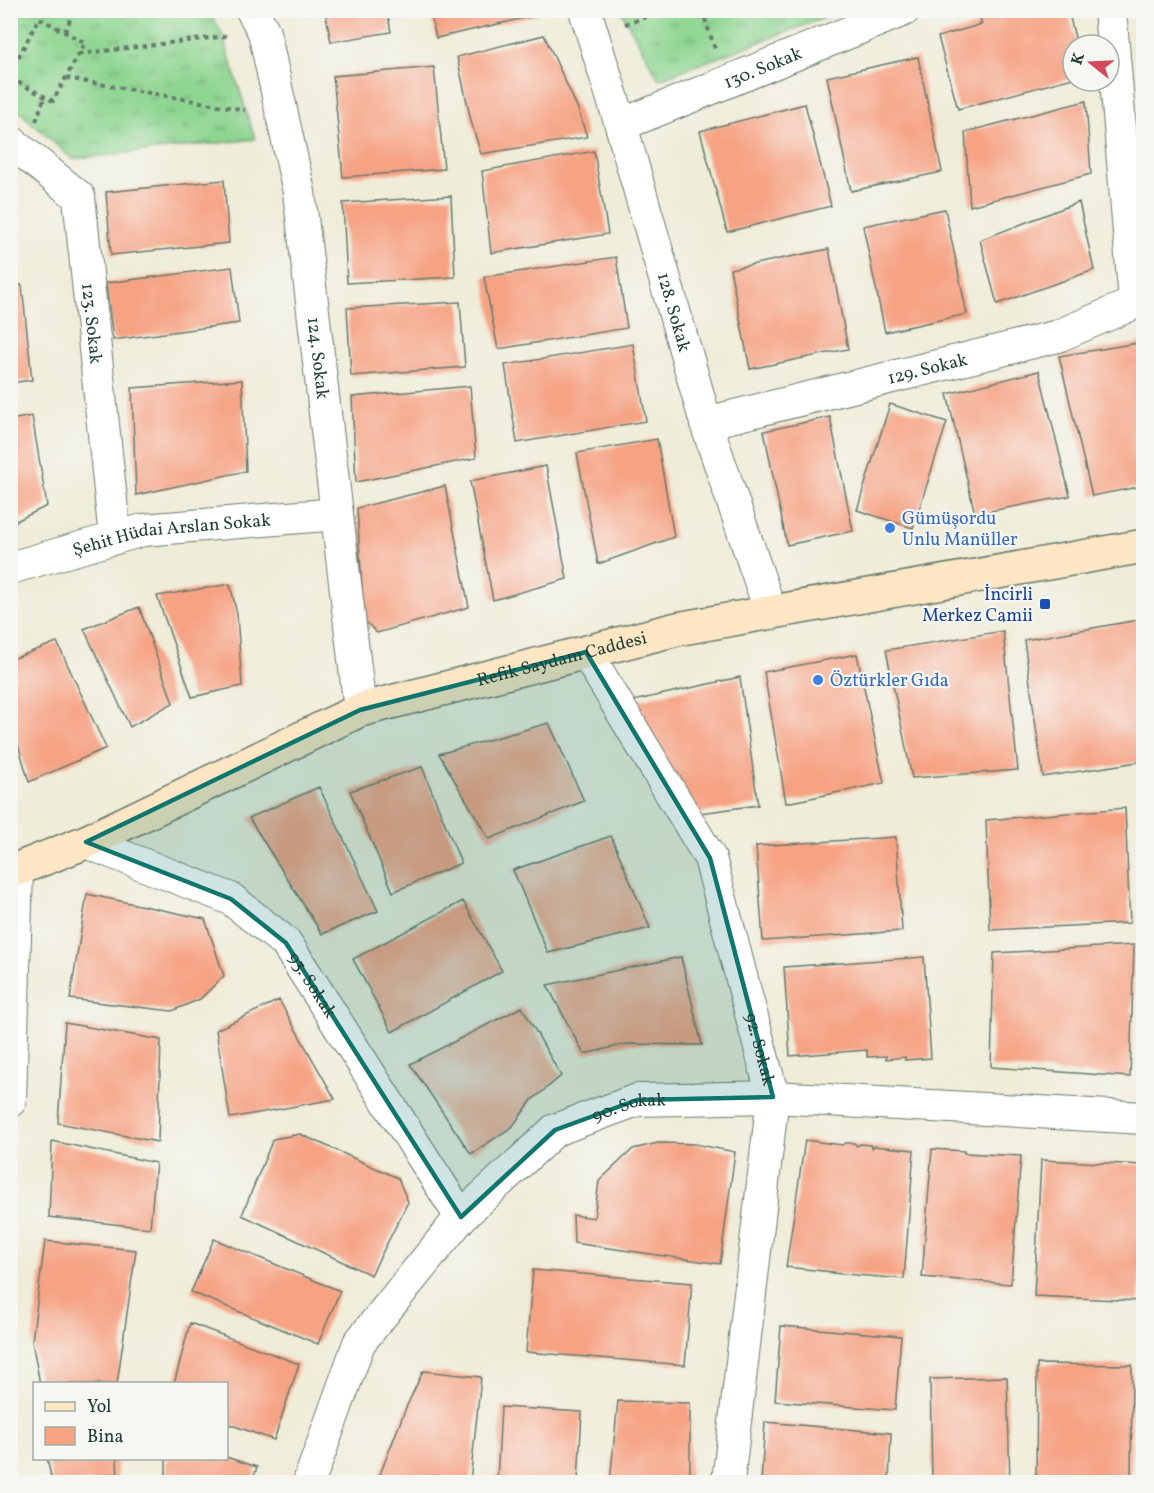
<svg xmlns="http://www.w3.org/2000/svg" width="1154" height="1493" font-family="Vollkorn,serif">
<defs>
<pattern id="grass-tufts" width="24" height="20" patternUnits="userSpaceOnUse" patternTransform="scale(1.5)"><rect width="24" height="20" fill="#8dd590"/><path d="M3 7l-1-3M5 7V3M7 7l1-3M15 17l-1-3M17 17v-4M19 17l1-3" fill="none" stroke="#73ae76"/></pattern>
</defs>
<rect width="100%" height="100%" fill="#f6f6f2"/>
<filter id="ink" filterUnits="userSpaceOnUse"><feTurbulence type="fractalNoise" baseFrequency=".0167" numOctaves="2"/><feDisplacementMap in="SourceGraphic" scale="12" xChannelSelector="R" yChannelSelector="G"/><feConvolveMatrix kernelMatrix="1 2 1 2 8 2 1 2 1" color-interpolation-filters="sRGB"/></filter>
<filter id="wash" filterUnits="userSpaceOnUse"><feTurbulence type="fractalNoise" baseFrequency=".008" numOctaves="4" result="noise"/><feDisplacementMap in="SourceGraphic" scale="24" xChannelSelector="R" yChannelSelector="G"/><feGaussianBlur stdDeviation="1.35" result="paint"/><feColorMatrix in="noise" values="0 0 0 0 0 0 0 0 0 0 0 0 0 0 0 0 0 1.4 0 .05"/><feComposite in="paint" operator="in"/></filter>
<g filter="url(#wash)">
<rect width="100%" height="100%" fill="#efecd8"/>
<!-- grass -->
<path fill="url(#grass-tufts)" stroke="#568962" stroke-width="1.5" d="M12 11H209L222 34 255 139 72 159 11 104 10 15Z
M621 11H843L659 79Z"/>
<g id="blocks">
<!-- building -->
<path fill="#f6a384" d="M325 10H387L391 32 331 42Z
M430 10H537L538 15 436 38Z
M1011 10H1020L1021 13 1030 10H1068L1077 45H1073V78L958 109 938 37 982 24 980 19Z
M544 35 578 109 587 137 481 154 472 125 457 57Z
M918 57 942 172 851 191 827 77Z
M434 67 444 169 343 177 333 76Z
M1086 101 1091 174 970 206 965 132Z
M805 104 831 206 727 232 700 131Z
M594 151 608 234 491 253 482 171Z
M224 180 229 243 111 255 106 192Z
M451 196 455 277 347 283 343 203Z
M1079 202 1094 270 997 304 980 240Z
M10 205 14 210 18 233 10 244Z
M945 209 967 314 885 332 863 226Z
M829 249 848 349 750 369 730 269Z
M616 257 627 328 498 349 484 277Z
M232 267 239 323 113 340 106 283Z
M22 285 32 380 10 383V286Z
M460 302 465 367 351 376 347 308Z
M1144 342V486L1092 496 1059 356Z
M633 344 646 421 517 443 505 365Z
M1039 371 1070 496 975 514 947 394Z
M242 380 246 471 136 495 132 388Z
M470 386 476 458 356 482 352 397Z
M890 404 947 422 913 528 857 510Z
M32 416 47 506 10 524V420Z
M830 417 853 531 787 545 764 431Z
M657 439 674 537 598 564 577 453Z
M546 466 567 579 493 600 470 481Z
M445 486 469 607 377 633 364 620 357 508Z
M230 584 237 614 242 686 192 697 157 596Z
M139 607 173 703 130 727 84 629Z
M1144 619V761L1043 777 1024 640Z
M1003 631 1018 770 912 778 886 650Z
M57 642 106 748 29 782 10 717V660Z
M857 654 884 783 786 803 764 672Z
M740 677 758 805 686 815 633 701Z
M549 723 584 801 489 839 439 754Z
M422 767 461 863 393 892 350 791Z
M319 787 378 911 322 934 249 818Z
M1125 808 1130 923 990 930 986 820Z
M611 836 650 928 548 953 513 870Z
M896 837 902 931 763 941 756 846Z
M87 894 205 919 224 976 200 999 172 1011 70 999Z
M463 901 502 971 392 1032 353 959Z
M1134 945 1130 1077 991 1067 994 953Z
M681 957 702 1045 627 1044 584 1054 547 985Z
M924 957 931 1058 905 1060V1057L886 1059V1056L867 1057V1050L790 1056 784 967Z
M279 1000 335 1099 230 1118 216 1030Z
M522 1007 561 1076 532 1100 512 1127 471 1154 410 1064Z
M65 1023 161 1040 158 1142 58 1123Z
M300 1134 398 1178 408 1202 371 1275 242 1215 273 1139Z
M805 1140 842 1145 845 1143H854L857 1146 860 1144 870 1145 872 1148 874 1146 914 1150 904 1279 831 1273 833 1272 786 1267Z
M52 1141 156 1163 150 1228 49 1217Z
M658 1143 695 1144 735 1152 720 1264 574 1243 573 1215 594 1218 599 1181 633 1149Z
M932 1149 964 1151V1153L1021 1156 1011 1284 922 1277Z
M1041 1160 1144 1165V1212L1139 1301 1034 1296Z
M214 1239 340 1291 318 1344 191 1292Z
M45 1241 136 1250 117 1384H40L32 1341Z
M533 1270 692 1283 685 1365 526 1352Z
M190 1323 299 1364 274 1440 226 1423V1384H174Z
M781 1326 901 1336 895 1410 775 1401Z
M1037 1364 1132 1365 1131 1482H1036Z
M423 1371 481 1377 470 1482H377L405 1410Z
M1007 1377 1010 1482H932L930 1379Z
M618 1401 690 1403V1482H610Z
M501 1407 582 1412 578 1482H497Z
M765 1422 891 1433 889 1482H761Z
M226 1457 257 1467 252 1482H166V1458Z
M47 1458H117L118 1482H52Z"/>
</g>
</g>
<g filter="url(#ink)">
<use href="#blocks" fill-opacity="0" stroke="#687a6d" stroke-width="1.5"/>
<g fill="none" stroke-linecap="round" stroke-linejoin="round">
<defs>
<g id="street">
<path id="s1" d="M252 10 264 32 299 192 360 710"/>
<path id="s2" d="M585 10 621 125 706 423 771 613"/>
<path d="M1110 10 1135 302"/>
<path id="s3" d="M621 125 904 10"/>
<path id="s4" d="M10 141 79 197 115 538"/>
<path id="s5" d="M706 423 1058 336 1144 299"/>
<path id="s6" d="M10 568 143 530 337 514"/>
<path id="s7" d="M586 652 710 858 773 1097 728 1482"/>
<path id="s8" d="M86 842 231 899 286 943 461 1217"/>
<path d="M10 1101 17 870"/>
<path id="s9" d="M309 1482 359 1343 461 1217 555 1130 637 1100 773 1097 1144 1118"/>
</g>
<g id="secondary">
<path id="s10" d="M10 872 86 842 360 710 677 629 1144 546"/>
</g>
</defs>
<!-- street casing -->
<use href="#street" stroke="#687a6d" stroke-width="34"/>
<!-- secondary casing -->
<use href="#secondary" stroke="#687a6d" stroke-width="36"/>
<!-- path -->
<path stroke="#687a6d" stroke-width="4" stroke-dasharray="4.5 4.5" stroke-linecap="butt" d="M702 10 715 49
M625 24 667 10
M65 32 74 10
M79 54 227 36
M10 73 39 18 85 43 53 101 10 78
M66 78 245 110
M36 121 45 96"/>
<!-- street -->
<use href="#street" stroke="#fff" stroke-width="32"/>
<!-- secondary -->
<use href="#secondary" stroke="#fce6c4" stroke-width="33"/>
</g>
</g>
<!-- marked area -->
<path fill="#0f766e" fill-opacity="0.2" stroke="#0f766e" stroke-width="4.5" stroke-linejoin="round" d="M586 652 710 858 773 1097 637 1100 555 1130 461 1217 286 943 231 899 86 842 360 710Z"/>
<!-- markers -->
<g fill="#3f7fe0" stroke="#f6f6f2" stroke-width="2">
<circle cx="890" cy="528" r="6"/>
<circle cx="818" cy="680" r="6"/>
</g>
<rect fill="#1a4fb4" stroke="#f6f6f2" stroke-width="2" x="1039" y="598" width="12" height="12" rx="3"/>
<g text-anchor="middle" stroke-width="4.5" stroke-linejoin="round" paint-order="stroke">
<!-- street labels -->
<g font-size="18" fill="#1f3d34" stroke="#f6f6f2">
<text dy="6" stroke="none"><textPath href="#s3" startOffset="153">130. Sokak</textPath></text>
<text dy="6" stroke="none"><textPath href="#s2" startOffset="315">128. Sokak</textPath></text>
<text dy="6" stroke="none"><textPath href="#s4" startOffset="216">123. Sokak</textPath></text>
<text dy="6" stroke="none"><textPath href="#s1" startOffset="356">124. Sokak</textPath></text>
<text dy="6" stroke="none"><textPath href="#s5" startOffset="228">129. Sokak</textPath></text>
<text dy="6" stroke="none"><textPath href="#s6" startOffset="166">Şehit Hüdai Arslan Sokak</textPath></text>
<text dy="6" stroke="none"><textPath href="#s10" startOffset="594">Refik Saydam Caddesi</textPath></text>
<text dy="6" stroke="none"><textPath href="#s8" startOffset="276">93. Sokak</textPath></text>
<text dy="6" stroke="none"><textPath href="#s7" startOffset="438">92. Sokak</textPath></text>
<text dy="6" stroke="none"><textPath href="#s9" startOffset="516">90. Sokak</textPath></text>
</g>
<!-- shop labels -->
<g font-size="18" fill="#366cbe" stroke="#f6f6f2" text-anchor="start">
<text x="902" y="524">Gümüşordu<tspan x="902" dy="21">Unlu Manüller</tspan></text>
<text x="830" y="686">Öztürkler Gıda</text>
</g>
<!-- transit labels -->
<g font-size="18" fill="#164399" stroke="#f6f6f2" text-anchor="end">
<text x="1033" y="600">İncirli<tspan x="1033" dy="21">Merkez Camii</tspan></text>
</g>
</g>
<!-- margin -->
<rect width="1154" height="1493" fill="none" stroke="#f6f6f2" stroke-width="36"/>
<!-- legend -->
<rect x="33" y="1382" width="195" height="78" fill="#f6f6f2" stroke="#a0aca6" stroke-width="1.5"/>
<rect x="45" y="1402" width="30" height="9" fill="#fce6c4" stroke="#a0aca6" stroke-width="1.5"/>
<text x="87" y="1412" font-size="18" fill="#1f3d34">Yol</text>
<rect x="45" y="1427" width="30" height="18" fill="#f6a384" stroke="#a0aca6" stroke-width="1.5"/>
<text x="87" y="1442" font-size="18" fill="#1f3d34">Bina</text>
<!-- north arrow -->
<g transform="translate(1091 63) rotate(288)"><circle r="28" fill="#f6f6f2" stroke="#a0aca6" stroke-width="1.5"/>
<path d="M0-4.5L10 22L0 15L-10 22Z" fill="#d1495b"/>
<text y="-9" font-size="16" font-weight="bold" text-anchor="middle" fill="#1f3d34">K</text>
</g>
</svg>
